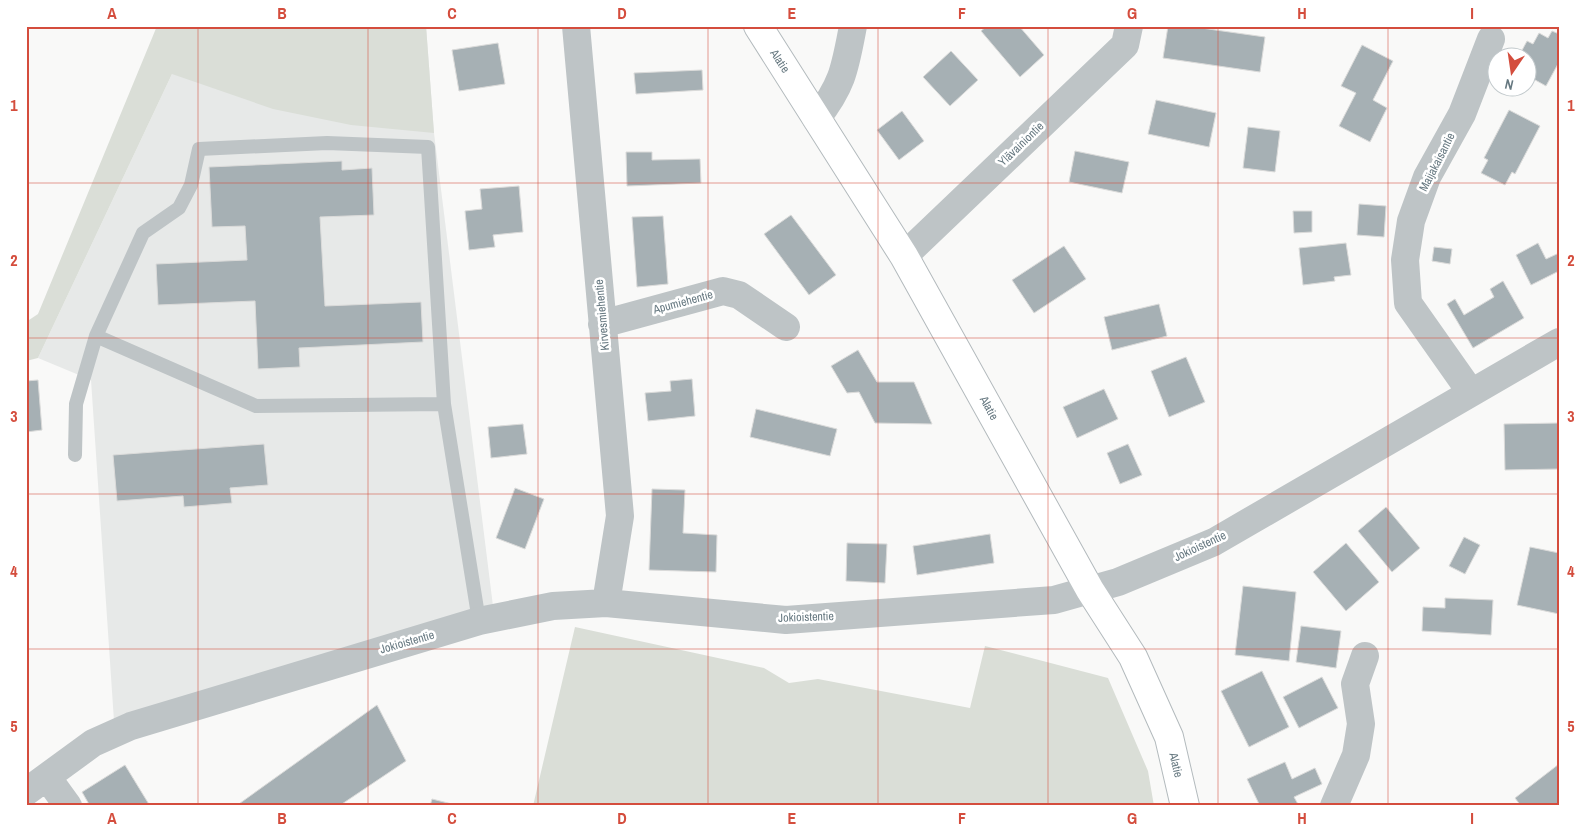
<svg xmlns="http://www.w3.org/2000/svg" width="1585" height="832" font-family="'Archivo Narrow',sans-serif">
<rect width="100%" height="100%" fill="#f9f9f8"/>
<!-- built -->
<path fill="#e7e9e8" d="M426 26 434 133 493 606 114 721 91 380 38 358 172 74Z"/>
<!-- green -->
<path fill="#daded7" d="M157 26H426L434 133 351 125 273 109 172 74 38 358 26 361V322L38 314Z
M575 627 764 668 789 683 818 679 970 708 985 646 1108 678 1148 771 1154 806H533Z"/>
<!-- building -->
<path fill="#a6b0b4" stroke="#dbdbda" d="M987 26H1019L1044 55 1020 77 981 31Z
M1168 26H1187L1265 37 1260 72 1163 58Z
M1552 31 1559 34V62L1546 86 1528 76V58L1520 54 1527 41 1533 44 1539 33 1548 38Z
M498 43 505 84 459 91 452 50Z
M1362 45 1393 61 1373 100 1387 108 1370 142 1339 126 1356 93 1341 86Z
M951 51 978 80 950 106 923 77Z
M702 70 703 90 636 94 634 73Z
M1156 100 1216 113 1209 147 1148 134Z
M1509 110 1540 126 1515 174 1512 172 1505 185 1481 173 1488 160 1484 158Z
M902 111 924 141 899 160 877 130Z
M1248 127 1280 131 1275 172 1243 168Z
M1075 151 1129 162 1122 193 1069 182Z
M626 152H652V160L700 159 701 183 627 186Z
M342 161V170L372 168 374 215 320 217 325 306 421 302 423 342 299 348 300 367 258 369 255 301 158 305 156 264 247 260 245 226 212 227 209 167Z
M519 186 523 232 493 235 495 247 469 250 465 211 482 209 480 189Z
M1359 204 1386 206 1384 237 1357 235Z
M1293 211H1312V232L1294 233Z
M791 215 836 275 809 295 764 234Z
M663 216 668 284 637 287 632 217Z
M1346 243 1351 275 1334 277 1335 281 1303 285 1299 248Z
M1538 243 1546 259 1559 253V276L1557 272 1531 285 1516 255Z
M1064 246 1086 279 1034 313 1012 280Z
M1434 247 1452 249 1450 264 1432 261Z
M1503 281 1524 318 1473 348 1447 304 1455 299 1464 315 1494 297 1490 289Z
M1159 304 1167 336 1112 350 1104 317Z
M858 350 877 382H914L932 424 875 423 859 392 847 393 831 366Z
M1186 357 1205 402 1169 417 1151 371Z
M692 379 695 416 648 421 645 393 671 391 670 381Z
M38 380 42 430 26 432V381Z
M1104 389 1118 419 1077 438 1063 407Z
M756 409 837 429 830 456 750 437Z
M1559 423V469L1505 470 1504 424Z
M523 424 527 454 491 458 488 427Z
M264 444 268 485 230 488 232 503 184 507 183 496 117 501 113 455Z
M1128 444 1142 475 1120 484 1107 453Z
M515 488 544 499 525 549 496 538Z
M652 489 685 490 683 533 717 535 716 572 649 570Z
M1386 507 1420 548 1392 572 1358 531Z
M990 534 994 563 917 575 913 546Z
M1464 537 1480 545 1465 574 1449 566Z
M847 543 887 544 885 583 846 581Z
M1346 543 1379 582 1346 611 1313 572Z
M1530 547 1559 553V614L1517 605Z
M1243 586 1296 592 1289 661 1235 655Z
M1445 598 1493 600 1491 635 1422 631 1423 607 1445 608Z
M1301 626 1341 631 1336 668 1296 662Z
M1262 671 1289 727 1249 747 1221 691Z
M1322 677 1338 708 1299 728 1283 697Z
M377 705 406 761 339 806H236Z
M1285 762 1292 779 1315 768 1322 784 1294 797 1299 806H1260L1247 779Z
M1559 764V806H1521L1515 798Z
M125 765 150 806H90L82 792Z
M432 799 460 806H430Z"/>
<g fill="none" stroke-linecap="round" stroke-linejoin="round">
<defs>
<path id="secondary" d="M758 26 904 256 1090 590 1133 657 1169 737 1185 806"/>
</defs>
<!-- secondary casing -->
<use href="#secondary" stroke="#b3babd" stroke-width="30"/>
<!-- lane -->
<path stroke="#bec4c6" stroke-width="14" d="M96 336 256 406 444 404
M75 455 76 404 96 336 143 233 179 208 191 185 199 149 327 143 428 147 444 404 479 621"/>
<!-- street -->
<path stroke="#bec4c6" stroke-width="28" d="M576 26 620 516 606 603
M816 119C843 85 845 68 853 26
M904 256 1125 45 1129 26
M602 324 723 291 739 295 786 327
M1470 391 1408 303 1405 260 1411 221 1427 177 1462 114 1491 39
M47 777 68 806
M26 792 93 743 131 726 479 621 553 606 606 603 786 620 1054 600 1118 582 1214 542 1559 342
M1334 806 1356 755 1361 724 1355 684 1365 656"/>
<!-- secondary -->
<use href="#secondary" stroke="#fff" stroke-width="28"/>
</g>
<!-- grid -->
<path fill="none" stroke="#d44d3d" stroke-width="1" stroke-opacity="0.55" d="M198 26V806M368 26V806M538 26V806M708 26V806M878 26V806M1048 26V806M1218 26V806M1388 26V806M26 183H1559M26 338H1559M26 494H1559M26 649H1559"/>
<g text-anchor="middle" stroke-width="5" stroke-linejoin="round" paint-order="stroke">
<!-- street labels -->
<g font-size="12" fill="#667880" stroke="#fff">
<text transform="translate(780 61) rotate(57)" y="4">Alatie</text>
<text transform="translate(1021 144) rotate(-44)" y="4">Ylävainiontie</text>
<text transform="translate(1437 162) rotate(-63)" y="4">Maijakaisantie</text>
<text transform="translate(683 302) rotate(-15)" y="4">Apumiehentie</text>
<text transform="translate(602 315) rotate(-95)" y="4">Kirvesmiehentie</text>
<text transform="translate(989 408) rotate(61)" y="4">Alatie</text>
<text transform="translate(1200 546) rotate(-25)" y="4">Jokioistentie</text>
<text transform="translate(806 617) rotate(-2)" y="4">Jokioistentie</text>
<text transform="translate(407 642) rotate(-16)" y="4">Jokioistentie</text>
<text transform="translate(1176 765) rotate(77)" y="4">Alatie</text>
</g>
</g>
<!-- border -->
<rect width="1585" height="832" fill="none" stroke="#ffffff" stroke-width="55"/>
<!-- north arrow -->
<g transform="translate(1512 72) rotate(193)"><circle r="24" fill="#ffffff" stroke="#c2c9cc"/>
<path d="M0-4L9 19L0 12L-9 19Z" fill="#d44d3d"/>
<text y="-8" font-size="14" font-weight="bold" text-anchor="middle" fill="#667880">N</text>
</g>
<rect x="28" y="28" width="1530" height="776" fill="none" stroke="#d44d3d" stroke-width="2"/>
<g font-size="16" text-anchor="middle" font-weight="bold" fill="#d44d3d">
<text x="112" y="19">A</text>
<text x="282" y="19">B</text>
<text x="452" y="19">C</text>
<text x="622" y="19">D</text>
<text x="792" y="19">E</text>
<text x="962" y="19">F</text>
<text x="1132" y="19">G</text>
<text x="1302" y="19">H</text>
<text x="1472" y="19">I</text>
<text x="14" y="111">1</text>
<text x="1571" y="111">1</text>
<text x="14" y="266">2</text>
<text x="1571" y="266">2</text>
<text x="14" y="422">3</text>
<text x="1571" y="422">3</text>
<text x="14" y="577">4</text>
<text x="1571" y="577">4</text>
<text x="14" y="732">5</text>
<text x="1571" y="732">5</text>
<text x="112" y="824">A</text>
<text x="282" y="824">B</text>
<text x="452" y="824">C</text>
<text x="622" y="824">D</text>
<text x="792" y="824">E</text>
<text x="962" y="824">F</text>
<text x="1132" y="824">G</text>
<text x="1302" y="824">H</text>
<text x="1472" y="824">I</text>
</g>
</svg>
